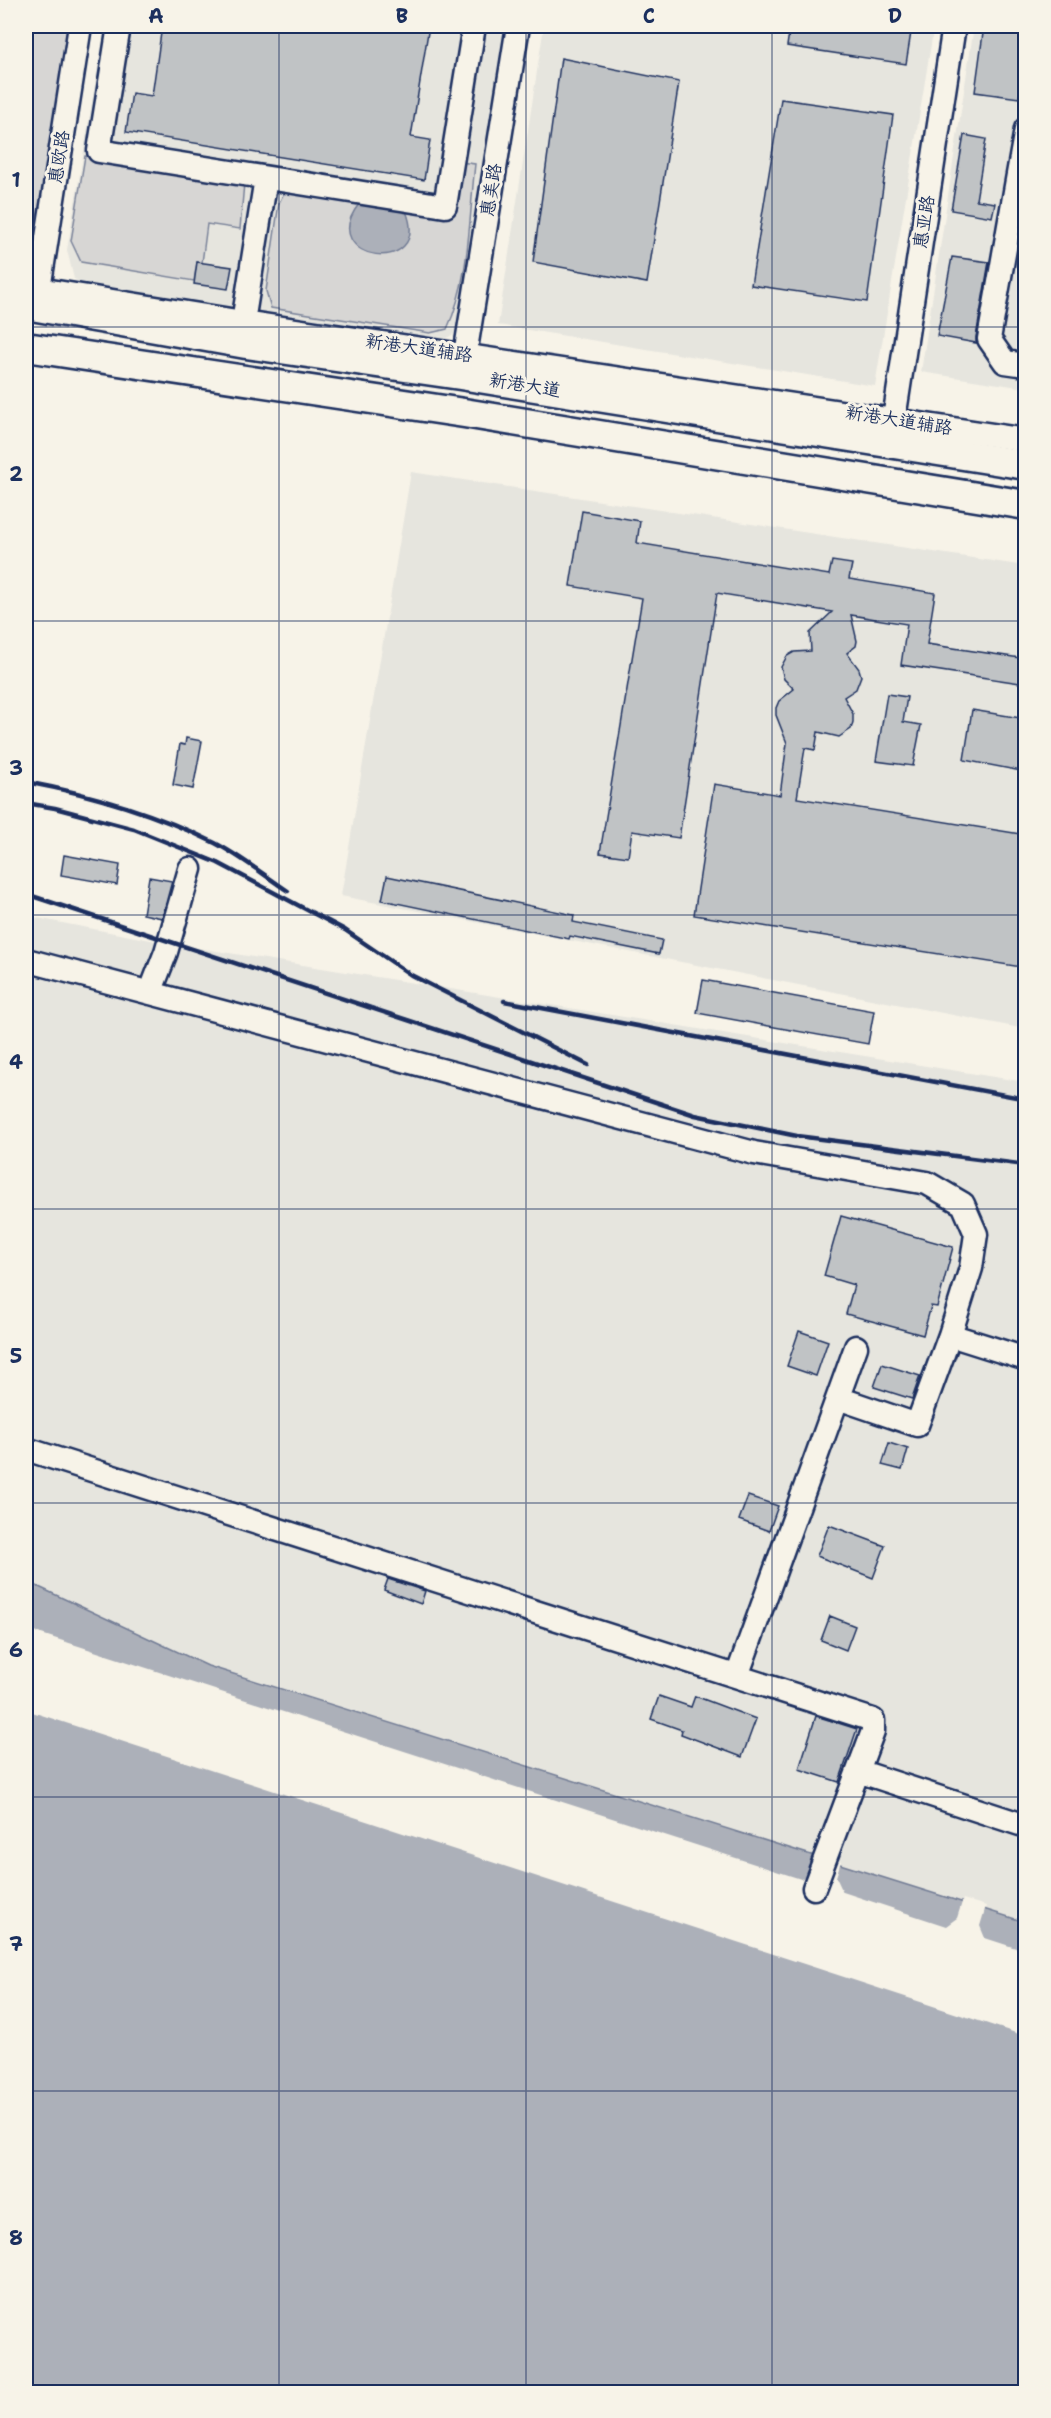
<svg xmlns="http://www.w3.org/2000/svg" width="1051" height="2418" font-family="'Shantell Sans','LXGW WenKai TC',sans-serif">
<rect width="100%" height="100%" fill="#f7f3e8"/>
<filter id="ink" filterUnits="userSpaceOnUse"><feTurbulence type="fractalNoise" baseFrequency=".0167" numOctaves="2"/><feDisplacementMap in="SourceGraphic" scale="12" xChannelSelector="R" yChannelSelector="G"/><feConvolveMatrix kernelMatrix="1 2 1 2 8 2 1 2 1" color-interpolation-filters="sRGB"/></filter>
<g filter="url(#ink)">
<!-- built -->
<path fill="#e6e5de" d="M105 26H506L474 260 455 333 442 341 95 290 74 279 67 250Z
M544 26H934L875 386 498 325Z
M974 26H1025V388L921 372Z
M411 472 1025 566V1029L341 896Z
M26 916 161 942 1025 1082V2048L26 1719Z"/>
<!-- green -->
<path fill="#d7d6d4" stroke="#798299" stroke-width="1.5" d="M26 26H69L38 233 34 249 26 258Z
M85 156 244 183 240 229 207 224 202 263 197 262 194 281 81 262 71 241Z
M460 162 475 164C469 218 470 280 447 329L430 333 271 308 266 291 279 203 285 191 441 214Z"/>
<!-- water -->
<path fill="#acb0b9" stroke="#727c95" stroke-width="1.5" d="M359 204 406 211C433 278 314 262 359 204Z
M26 1581 208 1666 1025 1922V2392H26Z"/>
<!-- pier -->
<path fill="#f7f3e8" d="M26 1629 801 1879 813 1870 818 1854 841 1861 836 1877 843 1892 946 1926 957 1918 963 1899 986 1906 980 1926 985 1938 1025 1951V2036L26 1710Z"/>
<!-- building -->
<path fill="#c0c3c5" stroke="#1b2f5e" stroke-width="1.5" d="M162 26H429L411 137 430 140 424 180 126 132 132 93 152 96Z
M790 26H912L906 64 787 46Z
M984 26H1026V57L1019 98 975 92Z
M561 58 679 82 647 283 533 262Z
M781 99 893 115 867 302 751 285Z
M964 135 986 139 976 200 995 203 992 217 951 210Z
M952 257 989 262 976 337V343L937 336Z
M197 262 232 267 228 289 194 284Z
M582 511 640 521 637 543 829 575 832 561 852 564 849 579 935 593 927 644 1026 659V684L901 665 907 624 851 615 857 641 856 646 847 653 859 669 861 676 856 689 844 697 853 714V722L851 729 839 737 818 732 815 750 805 748 797 798 1026 835V941L1021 967 694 915 714 784 780 795 787 743 776 715V708L779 701 794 689 784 679 781 667 787 656 794 652 811 651 810 633 832 612 717 593 679 838 632 831 628 857 600 853 642 598 570 586Z
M887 694 907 697 903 722 921 725 913 766 876 761Z
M972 710 1026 719V772L964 760Z
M186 738 202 741 193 789 173 785 180 744 185 745Z
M64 855 120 865 117 885 61 875Z
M387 876 574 915 573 922 662 940 659 954 570 936 569 939 382 900Z
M149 877 172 881 162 918 143 914Z
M703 980 874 1011 868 1044 697 1013Z
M841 1216 953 1247 937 1307 931 1306 923 1335 846 1314 854 1285 824 1276Z
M799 1331 828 1341 816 1376 787 1366Z
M882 1364 920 1376 912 1399 874 1387Z
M889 1443 908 1449 902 1470 882 1465Z
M748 1496 778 1506 769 1531 739 1520Z
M829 1525 885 1546 873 1578 817 1556Z
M388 1579 425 1591 421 1604 384 1590Z
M830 1616 855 1626 846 1650 821 1640Z
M659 1696 691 1707 695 1696 756 1719 742 1757 681 1734 682 1730 651 1719Z
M816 1716 857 1729 839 1782 799 1769Z"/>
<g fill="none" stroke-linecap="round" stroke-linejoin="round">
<defs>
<path id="minor" d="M119 26 99 151 445 206 474 26
M1026 129 989 339 1005 362 1026 365
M26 287 243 322 1026 440
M39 289 80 26
M243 322 266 178
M465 355 518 26
M894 419 954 26
M26 960 754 1153 927 1183 963 1204 976 1234 971 1268 950 1335 917 1425 838 1398
M150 993 166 952 190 869
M950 1335 1026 1359
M26 1449 873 1720V1731L814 1888
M737 1676 856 1347
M858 1771 1026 1826"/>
<path id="major" d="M26 305 246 344 460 375 1026 465
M26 347 464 413 1026 505"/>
</defs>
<!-- minor casing -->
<use href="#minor" stroke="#1b2f5e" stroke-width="27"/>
<!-- major casing -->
<use href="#major" stroke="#1b2f5e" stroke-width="33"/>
<!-- minor -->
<use href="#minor" stroke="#f7f3e8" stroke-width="22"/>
<!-- major -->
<use href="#major" stroke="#f7f3e8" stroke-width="28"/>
<!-- rail -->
<path stroke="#1b2f5e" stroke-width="4.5" d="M26 782C90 794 155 813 215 843 240 856 264 875 288 891
M26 803 55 808 134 829 218 863 345 930 411 975 588 1065
M26 894 695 1115 797 1136 1026 1165
M504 1001 1026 1099"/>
</g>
</g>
<!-- grid -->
<path fill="none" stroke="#1b2f5e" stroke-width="1.5" stroke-opacity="0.55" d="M279 26V2392M526 26V2392M772 26V2392M26 327H1026M26 621H1026M26 915H1026M26 1209H1026M26 1503H1026M26 1797H1026M26 2091H1026"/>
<g text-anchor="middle" stroke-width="6" stroke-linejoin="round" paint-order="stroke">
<!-- street labels -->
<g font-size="18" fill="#1b2f5e" stroke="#f7f3e8">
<text transform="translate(59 157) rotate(-81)" y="6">惠欧路</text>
<text transform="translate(491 190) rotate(-81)" y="6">惠美路</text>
<text transform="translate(924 222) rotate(-81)" y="6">惠亚路</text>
<text transform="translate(419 348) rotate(8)" y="6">新港大道辅路</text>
<text transform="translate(525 385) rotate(9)" y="6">新港大道</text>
<text transform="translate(899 420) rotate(9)" y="6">新港大道辅路</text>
</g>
</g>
<!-- margin -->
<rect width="1051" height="2418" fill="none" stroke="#f7f3e8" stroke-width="66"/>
<rect x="33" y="33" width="985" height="2352" fill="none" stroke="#1b2f5e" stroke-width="2"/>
<g font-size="20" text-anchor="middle" font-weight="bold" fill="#1b2f5e">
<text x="156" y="23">A</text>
<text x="402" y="23">B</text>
<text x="649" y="23">C</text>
<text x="895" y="23">D</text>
<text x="16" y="187">1</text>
<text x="16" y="481">2</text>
<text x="16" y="775">3</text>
<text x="16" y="1069">4</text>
<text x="16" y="1363">5</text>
<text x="16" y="1657">6</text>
<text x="16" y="1951">7</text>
<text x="16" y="2245">8</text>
</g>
</svg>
